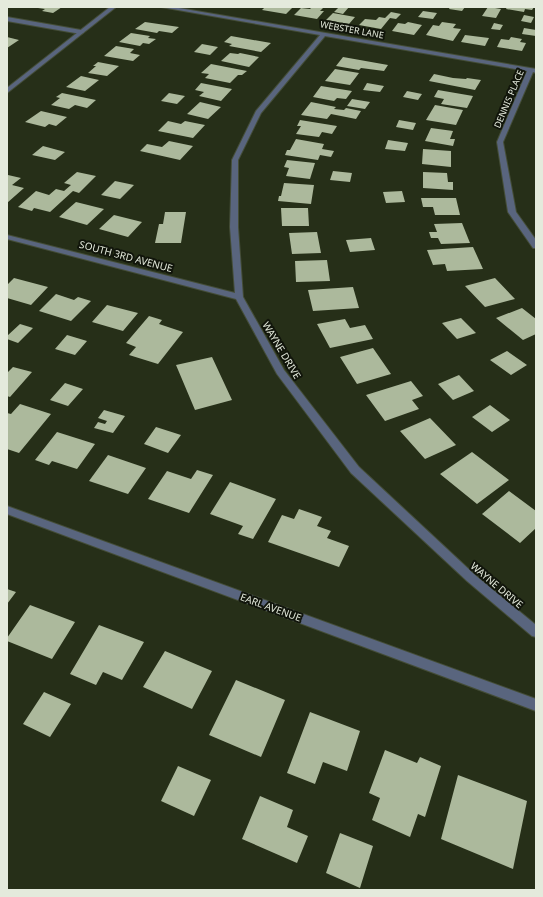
<svg xmlns="http://www.w3.org/2000/svg" width="543" height="897" font-family="'Noto Sans',sans-serif">
<rect width="100%" height="100%" fill="#262f18"/>
<!-- building -->
<path fill="#acb99c" d="M40 7H62L53 13 42 11 45 9 38 8Z
M265 7H293L286 14 262 10Z
M312 7H324L320 11H324L317 19 294 15 301 8 310 9Z
M339 7H349L343 14 334 12Z
M450 7H465L462 11 449 9Z
M488 7H489L501 9 496 18 482 16Z
M507 7H534L532 10 525 9 524 12 506 9Z
M423 11 437 13 433 19 418 17Z
M391 12 401 14 396 19 390 18 381 29 359 25 365 19 376 20 379 17 385 18Z
M333 13 355 17 349 24 326 20Z
M524 15 534 17 531 23 521 21Z
M145 22 179 27 172 33 159 31 157 33 135 29Z
M408 22 422 25 414 35 392 31 398 23 405 24Z
M442 22 456 24 453 28 461 29 453 41 426 35 433 25 439 26Z
M494 23 503 25 500 30 491 29Z
M524 28 536 30V36L522 34Z
M131 33 150 36 148 38 156 39 149 44 143 43 140 46 119 42Z
M465 35 489 38 485 46 461 42Z
M231 36 271 43 261 52 229 46 232 44 224 42Z
M7 37 19 40 7 48Z
M511 37 522 39 520 42 526 43 522 51 497 47 501 39 509 40Z
M202 44 218 47 210 55 194 52Z
M116 46 134 49 130 53 140 55 133 61 104 56Z
M230 53 238 54 240 53 259 57 249 67 221 61Z
M343 57 388 65 384 71 361 68 359 70 336 66Z
M98 62 119 66 107 76 88 73 96 66H93Z
M211 64 247 71 242 75H238L230 83 205 78 209 74 201 73Z
M335 69 359 73 350 85 325 81Z
M434 74 453 78 466 79 467 78 481 80 475 90 429 81Z
M81 76 99 80 85 91 66 87Z
M201 83 232 89 221 101 199 96 204 92 195 90Z
M367 83 384 86 380 92 363 90Z
M321 86 352 91 346 99 337 98 334 101 313 97Z
M438 90 473 96 467 108 441 104 444 99 434 97Z
M407 91 422 94 418 100 403 97Z
M62 93 96 100 87 108 75 105 69 109 51 105 60 98 56 97Z
M169 93 185 96 177 104 161 101Z
M352 99 370 102 365 109 347 106Z
M200 102 221 107 208 119 187 114Z
M311 102 336 107 334 109 344 110 346 108 361 111 356 119 331 114 327 119 301 115Z
M435 105 463 110 456 125 426 120Z
M41 111 67 117 56 126 49 124 45 127 25 122Z
M300 120 337 126 332 134 322 132 319 137 296 134 301 126H297Z
M399 120 416 123 413 130 396 127Z
M168 121 181 124 185 121 205 125 193 138 158 131Z
M431 128 453 131 450 139H455L453 146 425 141Z
M296 139 324 144 322 149 334 151 331 157 320 155 318 160 285 155 287 150H290Z
M388 140 408 143 405 151 385 149Z
M169 141 193 146 180 160 140 151 147 144 162 147Z
M43 146 65 152 55 160 32 155Z
M423 149 451 151V167L422 164Z
M287 160 315 163 310 179 286 176 289 168 284 167Z
M333 171 352 173 350 182 330 180Z
M77 172 96 176 79 193 73 191 50 212 34 208 32 211 18 207 36 191 49 195 56 189 64 191 71 185 64 183Z
M423 172 447 173 448 182H453V190L423 188Z
M8 175 21 178 12 185 24 188 7 203Z
M115 181 134 185 120 199 101 195Z
M284 183 314 185 311 204 278 201 279 196H281Z
M402 191 405 202 386 203 383 192Z
M421 198H456L460 215H435L433 207H423Z
M76 202 104 209 87 225 59 217Z
M281 208H308L309 226H282Z
M165 212H186L181 243H155L159 224H163Z
M114 215 142 222 128 237 99 229Z
M462 223 470 243 441 244 438 238H431L429 232H437L434 224Z
M317 232 321 253 292 254 289 233Z
M371 238 375 250 350 252 346 240Z
M473 247 483 269 447 271 445 264 433 265 427 250Z
M327 260 330 281 296 282 295 261Z
M14 278 48 287 31 305 7 298V285Z
M495 278 515 299 485 307 465 286Z
M353 287 359 308 313 311 308 290Z
M56 294 74 300 78 297 91 301 71 321 39 311Z
M107 305 138 313 123 331 92 322Z
M522 308 536 319V334L523 340 496 318Z
M149 316 162 320 159 324 183 332 158 364 129 355 136 347 126 343Z
M461 318 476 333 457 339 442 323Z
M345 319 350 328 365 325 373 339 330 348 317 324Z
M20 324 33 328 18 343 7 339V336Z
M67 335 87 341 75 355 55 349Z
M373 348 391 374 357 384 340 357Z
M507 351 527 365 511 375 490 360Z
M212 357 232 400 195 410 176 365Z
M13 367 32 372 10 397 7 396V373Z
M459 375 474 391 453 400 438 384Z
M411 381 423 396 412 400 419 409 385 421 366 395Z
M65 383 83 389 68 406 50 400Z
M20 404 51 414 19 453 7 449V413L11 414Z
M490 405 510 420 492 432 472 417Z
M104 410 125 416 113 433 94 428 98 422 105 424 107 421 98 418Z
M430 418 456 445 425 459 400 431Z
M156 427 181 435 168 453 144 444Z
M57 432 95 444 77 469 52 461 49 465 35 460Z
M472 452 509 480 477 504 440 474Z
M108 455 146 468 128 494 89 481Z
M197 470 213 475 189 513 148 499 167 471 191 479Z
M230 482 276 499 253 539 238 534 243 526 210 514Z
M509 491 536 511V528L520 543 482 514Z
M299 509 322 517 317 526 331 531 327 538 349 546 339 567 268 542 282 515 294 519Z
M7 589 16 592 7 604Z
M30 605 75 622 52 659 7 641V638Z
M99 625 144 642 122 680 103 672 96 685 70 674Z
M165 651 212 671 192 709 143 687Z
M236 680 285 700 261 757 209 735Z
M44 692 71 704 50 737 23 724Z
M310 712 360 731 347 771 323 762 315 784 287 773Z
M385 750 417 763 420 757 441 766 425 817 418 814 410 837 372 820 380 798 369 793Z
M178 766 211 780 194 816 161 801Z
M458 775 527 801 513 869 441 839Z
M260 796 293 810 287 827 308 836 297 863 242 839Z
M340 833 373 846 360 888 326 873Z"/>
<g fill="none" stroke-linecap="round" stroke-linejoin="round">
<defs>
<path id="minor" d="M161 7H173L536 69V73L533 72 503 142 516 212 536 240V248H533L508 212 497 142 527 71 325 36 261 113 238 160V227L243 297 284 370 359 467 475 575 536 625V637L532 636 467 581 351 473 277 374 236 299 7 239V235L235 293 230 227 232 160 256 111 320 35Z
M7 17 81 30 84 32 81 34 7 21Z
M7 506 536 699V711L7 514Z"/>
<path id="tertiary" d="M110 7H116L7 93V88Z"/>
</defs>
<!-- minor casing -->
<use href="#minor" stroke="#444d37" stroke-width="2"/>
<!-- tertiary casing -->
<use href="#tertiary" stroke="#444d37" stroke-width="2"/>
<!-- minor -->
<use href="#minor" fill="#59657e" fill-rule="evenodd"/>
<!-- tertiary -->
<use href="#tertiary" fill="#59657e" fill-rule="evenodd"/>
</g>
<g text-anchor="middle" stroke-width="4" stroke-linejoin="round" paint-order="stroke">
<!-- far-street labels -->
<g font-size="9" fill="#e4eadc" stroke="#11150b">
<text transform="translate(352 30) rotate(10)" y="3">WEBSTER LANE</text>
<text transform="translate(509 99) rotate(-67)" y="3">DENNIS PLACE</text>
</g>
<!-- street labels -->
<g font-size="10" fill="#e4eadc" stroke="#11150b">
<text transform="translate(126 256) rotate(15)" y="4">SOUTH 3RD AVENUE</text>
<text transform="translate(282 350) rotate(59)" y="4">WAYNE DRIVE</text>
<text transform="translate(497 585) rotate(40)" y="4">WAYNE DRIVE</text>
<text transform="translate(271 607) rotate(20)" y="4">EARL AVENUE</text>
</g>
</g>
<!-- border -->
<rect width="543" height="897" fill="none" stroke="#e4eadc" stroke-width="16"/>
</svg>
